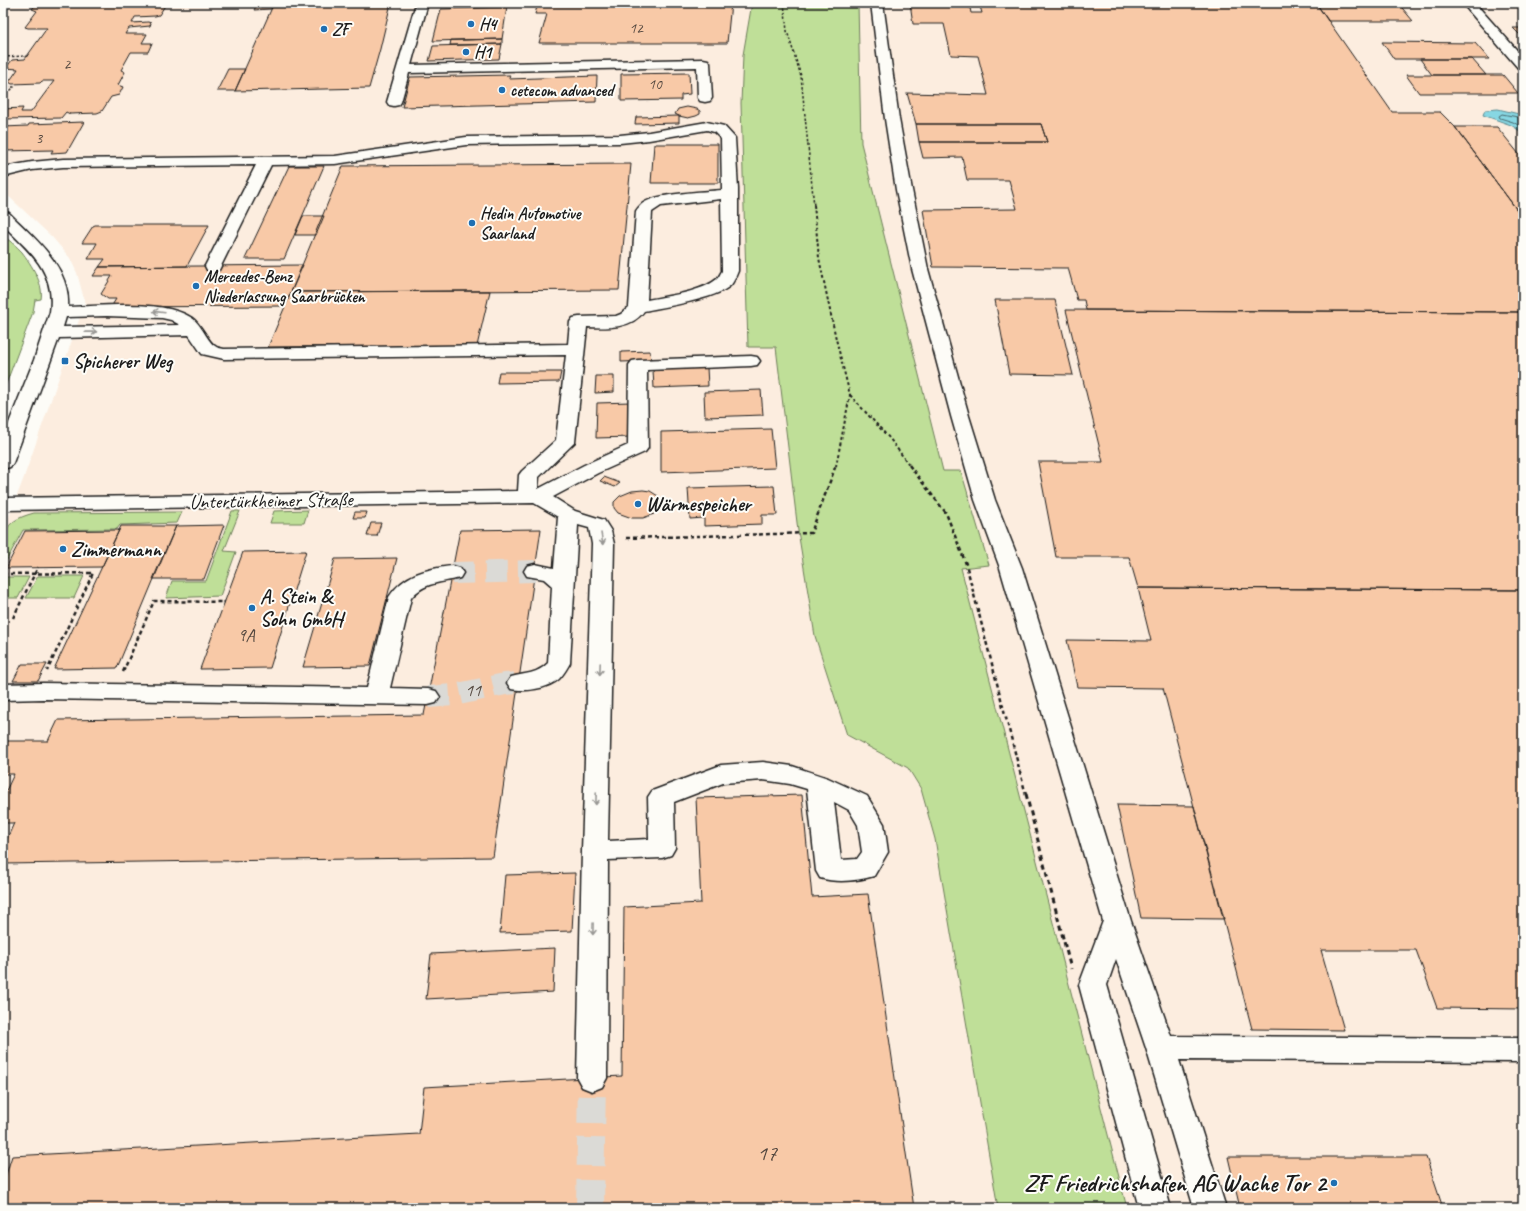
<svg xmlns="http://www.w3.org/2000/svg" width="1526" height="1211" font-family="Caveat,sans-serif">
<rect width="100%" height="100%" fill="#fdfcf7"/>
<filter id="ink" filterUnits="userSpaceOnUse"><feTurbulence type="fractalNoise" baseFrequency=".025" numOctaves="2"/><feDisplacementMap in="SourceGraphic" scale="8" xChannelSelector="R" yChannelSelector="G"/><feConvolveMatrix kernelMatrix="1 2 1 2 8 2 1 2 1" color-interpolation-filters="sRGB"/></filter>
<g filter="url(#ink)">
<!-- built -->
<path fill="#fceddf" d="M3 3H1523V1208H3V532L23 480 85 303 77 273 70 258 52 237 3 191Z"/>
<!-- green -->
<path fill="#bfdf98" stroke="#6e7e5a" d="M752 3H858L861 143 943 471H961L989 565 961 568 1127 1208H998L935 839 921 789 908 768 847 735 815 636 798 531 776 347H748L741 103 743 55Z
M3 235C9 241 17 246 22 252 31 264 44 284 41 299L35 300 33 312 3 392Z
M308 510 304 523H270L274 511Z
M232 511H240L224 551 236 552 220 596 166 598 172 581H206Z
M182 512 177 523 120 525 117 529 23 530 3 567C3 535 0 522 34 513Z
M38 576H84L74 598H26Z
M3 577H29L18 598H3Z"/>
<!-- water -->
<path fill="#87d7e3" stroke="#5c8c93" d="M1498 109 1523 115V133L1511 125 1483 115 1485 110Z"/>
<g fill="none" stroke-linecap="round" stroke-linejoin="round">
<!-- shore -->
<path stroke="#47676c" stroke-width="1" d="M1523 118 1502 114 1499 116 1500 118 1513 122 1523 128"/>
</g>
<!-- building -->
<path fill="#f8c9a7" stroke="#1c1c1c" d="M37 3H163L166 4 159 15 155 16 135 17 132 23 148 22 151 23 150 26 129 28 125 34H147L142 43H152L148 52H131L121 70 125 72 118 85 123 87 119 95 111 97 102 111 97 113 70 114 66 112 61 118 3 119V109L23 108 21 112H31L54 81H42L40 83 12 84 9 82 18 69 6 68 12 60 25 59 47 28H28L25 27 37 11 32 9Z
M274 3H391L380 49 369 88 235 91Z
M538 3H731L727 43H539L547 14H535Z
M910 3H969L971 13H982L979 3H1316L1392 112H1440L1455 127 1523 218V312L1086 310 1084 300H1077L1068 268 933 267 923 210 1017 209 1009 180H967L962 157 923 158 919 142H1047L1041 124H916L907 93 988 95 978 56 951 55 944 24H913Z
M1316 3H1398L1413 21H1328Z
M273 5 271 9 254 10 256 6Z
M507 7 502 39 433 41 441 9Z
M1513 28H1523V35H1520Z
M502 39V44L450 45 451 40Z
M1382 42 1475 43 1489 59H1394Z
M502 44 499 59 429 61 433 46Z
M1420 59H1472L1486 75H1432Z
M228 69H245L235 91H217Z
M689 73 690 94 681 95V100L621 101V74Z
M510 75 509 79 597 76 596 102 402 107 410 77Z
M1406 75H1503L1518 93H1419Z
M687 107 697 109 700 111V114L696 116 688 118 679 116 675 114 678 109Z
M679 116V123L635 124 636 117Z
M84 122 67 152 51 153 53 150 3 151V127L28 126 29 124Z
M916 124H1041L1047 142H919Z
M1455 127H1497L1523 159V218Z
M654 144H718V183H651Z
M631 164 619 290 291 292 343 166Z
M289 166H324L284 259H245Z
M303 216H324L316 235H295Z
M95 225H209L187 266 99 267 105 259H88L97 243H82L93 226Z
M303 265 285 306 111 307 116 299H108L101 294 112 276H93L99 267Z
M490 291 477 346 268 347 291 292Z
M995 300H1055L1073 375 1009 374Z
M1066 310 1523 312V590L1138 588 1129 557H1056L1038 462H1103Z
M650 351 651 361 621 362V352Z
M707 368 708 386 654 388 653 370Z
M499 372H561L559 382 497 383Z
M596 376H614V392L595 393Z
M761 390 763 415 705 417 704 392Z
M631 402V437L596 438 597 403Z
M771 429 775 468 661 472V432Z
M604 477 620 483 615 487 600 481Z
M774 486 777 515H762V524L704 526V518L690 519 688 488Z
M643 490 650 491 658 496 662 500V505L654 514 643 518H632L618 513 614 508V502L620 496 632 491Z
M355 512H367L365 518H353Z
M371 523H381L377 536H367Z
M224 525 204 579H153L176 526Z
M121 526H176L117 668 54 669Z
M541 529 493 857 3 864V848L14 823H3V797L14 774H3V741H48L58 720 424 715 460 530Z
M119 530 102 567 6 568 25 531Z
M306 551 270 668 200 669 243 552Z
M397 558 370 666 303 667 335 559Z
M1138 588 1523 590V1009L1437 1008 1416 950H1321L1344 1030 1252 1029 1163 688 1077 687 1067 640 1151 641Z
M22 664H47L38 681H13Z
M802 795 812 897 868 894 914 1208H3V1184L12 1156 419 1134 424 1087 622 1076 624 907 701 903 696 798Z
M1117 805 1194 806 1224 919 1141 918Z
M575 873 572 931 500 933 505 875Z
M555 948 553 992 426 999 431 954Z
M1228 1157H1426L1443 1208H1240Z"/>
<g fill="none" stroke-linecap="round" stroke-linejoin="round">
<!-- minor-tunnel-far1 -->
<path stroke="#dbdad6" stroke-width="22" stroke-dasharray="22 11" stroke-linecap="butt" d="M452 573 535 571
M428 697 454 695 505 684 519 683"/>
<!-- minor-tunnel -->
<path stroke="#dbdad6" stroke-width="28" stroke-dasharray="28 14" stroke-linecap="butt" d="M590 1208 592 1078"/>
<defs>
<path id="minor" d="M416 3H428L411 65 703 59 708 60 710 63 712 98 710 101 705 102 700 101 698 98 697 67 409 73 401 102 399 105 394 106 389 105 387 102Z
M871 3H883L899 119 912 190 928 269 969 416 995 500 1022 568 1131 921 1171 1036 1523 1038V1062L1179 1060 1226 1208H1194L1146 1048 1116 959 1107 985 1171 1208H1139L1079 985 1103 921 1000 568 975 500 951 416 912 269 896 190 885 119Z
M1462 3H1475L1523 57V69L1518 68Z
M707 122 724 126 735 138 738 189V271C736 276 734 281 731 285 717 299 664 307 644 311 632 329 607 328 587 327L575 442 539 477 538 489 584 465 628 445 629 365 632 361 638 360 751 356 757 357 760 361 757 365 751 366 647 370 648 448 645 452 598 473 553 497 575 511 604 520 611 531 614 544 608 841 649 839 648 797 652 791 721 765 763 762 792 766 828 778 867 796 884 824 888 852 874 876C858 881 836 883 820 878L816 871 807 789 790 784 763 780 723 783 674 802 675 848 671 855 662 858 608 860 607 1078 602 1087 592 1091 582 1087 577 1078 582 851 592 544 589 528 578 525 570 663C567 668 564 674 559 679 548 689 525 692 511 689L507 683 511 677C525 673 538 674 548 663L552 586 544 579 527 576 524 571 527 566 535 564 554 568 558 517 534 503 3 510V498L518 491 519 475 522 471 556 440 566 355 224 359 202 354 189 335 59 338 13 463 10 467 3 469V438L34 360 50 312C56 271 29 251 3 225V211L9 213C34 238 71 267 68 307 102 306 164 299 192 318 201 324 208 342 215 346 217 348 221 348 224 349L568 344 570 322 573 318 579 317 616 316 621 314 629 307 636 211C638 208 641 204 645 202 661 193 702 192 722 190L721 139 714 132 707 130 649 140 620 143 466 145 335 164 271 165 221 266 219 270 213 271 207 270 205 266 256 165 63 167 32 170 3 177V167L32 162 63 159 335 156 466 137 620 135 649 132ZM721 199 722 271C720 274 719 277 717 279 702 292 667 296 647 300L652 212 661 206ZM107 316 162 318 171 320 180 325 63 327 66 317ZM834 802 849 810 858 825 862 852 857 859 841 860Z
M452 566 460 568 463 573 460 578C441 583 424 582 411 598L390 688 428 689 436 691 440 697 436 703 428 705 43 699 3 700V684L43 683 367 688 389 597C404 574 426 569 452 566Z"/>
</defs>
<!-- minor casing -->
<use href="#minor" stroke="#1c1c1c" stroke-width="3"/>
<!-- path-far3 -->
<path stroke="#1c1c1c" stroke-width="1.5" stroke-dasharray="2.5 2" stroke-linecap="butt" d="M784 3 787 31 801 76 814 206
M3 57 27 56
M3 87H14L10 91"/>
<!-- path-far2 -->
<path stroke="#1c1c1c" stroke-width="2" stroke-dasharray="3 2.5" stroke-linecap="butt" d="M814 205 819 258 836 339 850 395 836 466
M850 395 890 439 910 466"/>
<!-- path-far1 -->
<path stroke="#1c1c1c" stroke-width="2.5" stroke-dasharray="4 3" stroke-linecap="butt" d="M909 465 946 513 966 564 1026 795
M626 538 811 533 836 465
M3 574 93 573 47 671
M13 618 38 567
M123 672 154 601 225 602"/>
<!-- path -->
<path stroke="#1c1c1c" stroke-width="3" stroke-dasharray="5 4" stroke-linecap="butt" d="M1026 794 1071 969"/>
<!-- minor -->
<use href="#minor" fill="#fdfcf7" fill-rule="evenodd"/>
</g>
<!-- one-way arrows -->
<defs><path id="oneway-shaft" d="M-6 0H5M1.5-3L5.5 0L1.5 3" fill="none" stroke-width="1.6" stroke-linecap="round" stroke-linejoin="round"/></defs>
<g stroke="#989794">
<use href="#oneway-shaft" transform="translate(159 312) rotate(-173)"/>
<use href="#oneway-shaft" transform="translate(91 332) rotate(-1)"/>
<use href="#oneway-shaft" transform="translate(602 539) rotate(81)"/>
<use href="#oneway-shaft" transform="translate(600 669) rotate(92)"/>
<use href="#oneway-shaft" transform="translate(596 799) rotate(92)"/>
<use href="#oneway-shaft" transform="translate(593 929) rotate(91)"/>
</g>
</g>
<!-- markers -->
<g fill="#1f6fb2" stroke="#fdfcf7" stroke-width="1.5">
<circle cx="471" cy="24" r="4"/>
<circle cx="324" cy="29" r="4"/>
<circle cx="466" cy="52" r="4"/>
<circle cx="502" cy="90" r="4"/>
<circle cx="472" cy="223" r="4"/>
<circle cx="196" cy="286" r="4"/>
<rect x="61" y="357" width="8" height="8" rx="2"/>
<circle cx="638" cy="504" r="4"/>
<circle cx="63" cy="549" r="4"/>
<circle cx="252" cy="608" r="4"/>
<circle cx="1334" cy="1183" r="4"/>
</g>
<g text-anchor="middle" stroke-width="4" stroke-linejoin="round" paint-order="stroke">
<!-- far-number labels -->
<g font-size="15" fill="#53473f">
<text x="636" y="33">12</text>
<text x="67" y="69">2</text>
<text x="655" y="89">10</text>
<text x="39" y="143">3</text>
</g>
<!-- far-poi labels -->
<g font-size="17" font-weight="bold" fill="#1c1c1c" stroke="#fdfcf7" text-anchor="start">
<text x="479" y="30">H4</text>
<text x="332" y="35">ZF</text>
<text x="474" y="58">H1</text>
<text x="510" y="96">cetecom advanced</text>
<text x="480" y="219">Hedin Automotive<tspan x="480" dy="20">Saarland</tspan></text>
<text x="204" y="282">Mercedes-Benz<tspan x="204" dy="20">Niederlassung Saarbrücken</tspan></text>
</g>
<!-- number labels -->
<g font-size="18" fill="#53473f">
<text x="246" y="641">9A</text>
<text x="473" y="696">11</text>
</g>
<!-- poi labels -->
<g font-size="20" font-weight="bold" fill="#1c1c1c" stroke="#fdfcf7" text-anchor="start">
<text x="73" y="368">Spicherer Weg</text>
<text x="646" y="511">Wärmespeicher</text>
<text x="71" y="556">Zimmermann</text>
<text x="260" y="603">A. Stein &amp;<tspan x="260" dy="23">Sohn GmbH</tspan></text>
</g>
<!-- street labels -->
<g font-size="20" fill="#1c1c1c" stroke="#fdfcf7">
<text transform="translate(271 500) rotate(-1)" y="7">Untertürkheimer Straße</text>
</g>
<!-- near-number labels -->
<g font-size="22" fill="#53473f">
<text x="767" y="1160">17</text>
</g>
<!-- near-poi labels -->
<g font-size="24" font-weight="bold" fill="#1c1c1c" stroke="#fdfcf7" text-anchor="end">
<text x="1326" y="1191">ZF Friedrichshafen AG Wache Tor 2</text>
</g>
</g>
<!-- margin -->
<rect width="1526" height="1211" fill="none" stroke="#fdfcf7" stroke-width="16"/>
<rect x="8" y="8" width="1510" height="1195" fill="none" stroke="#1c1c1c" stroke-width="1.5" filter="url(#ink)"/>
</svg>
